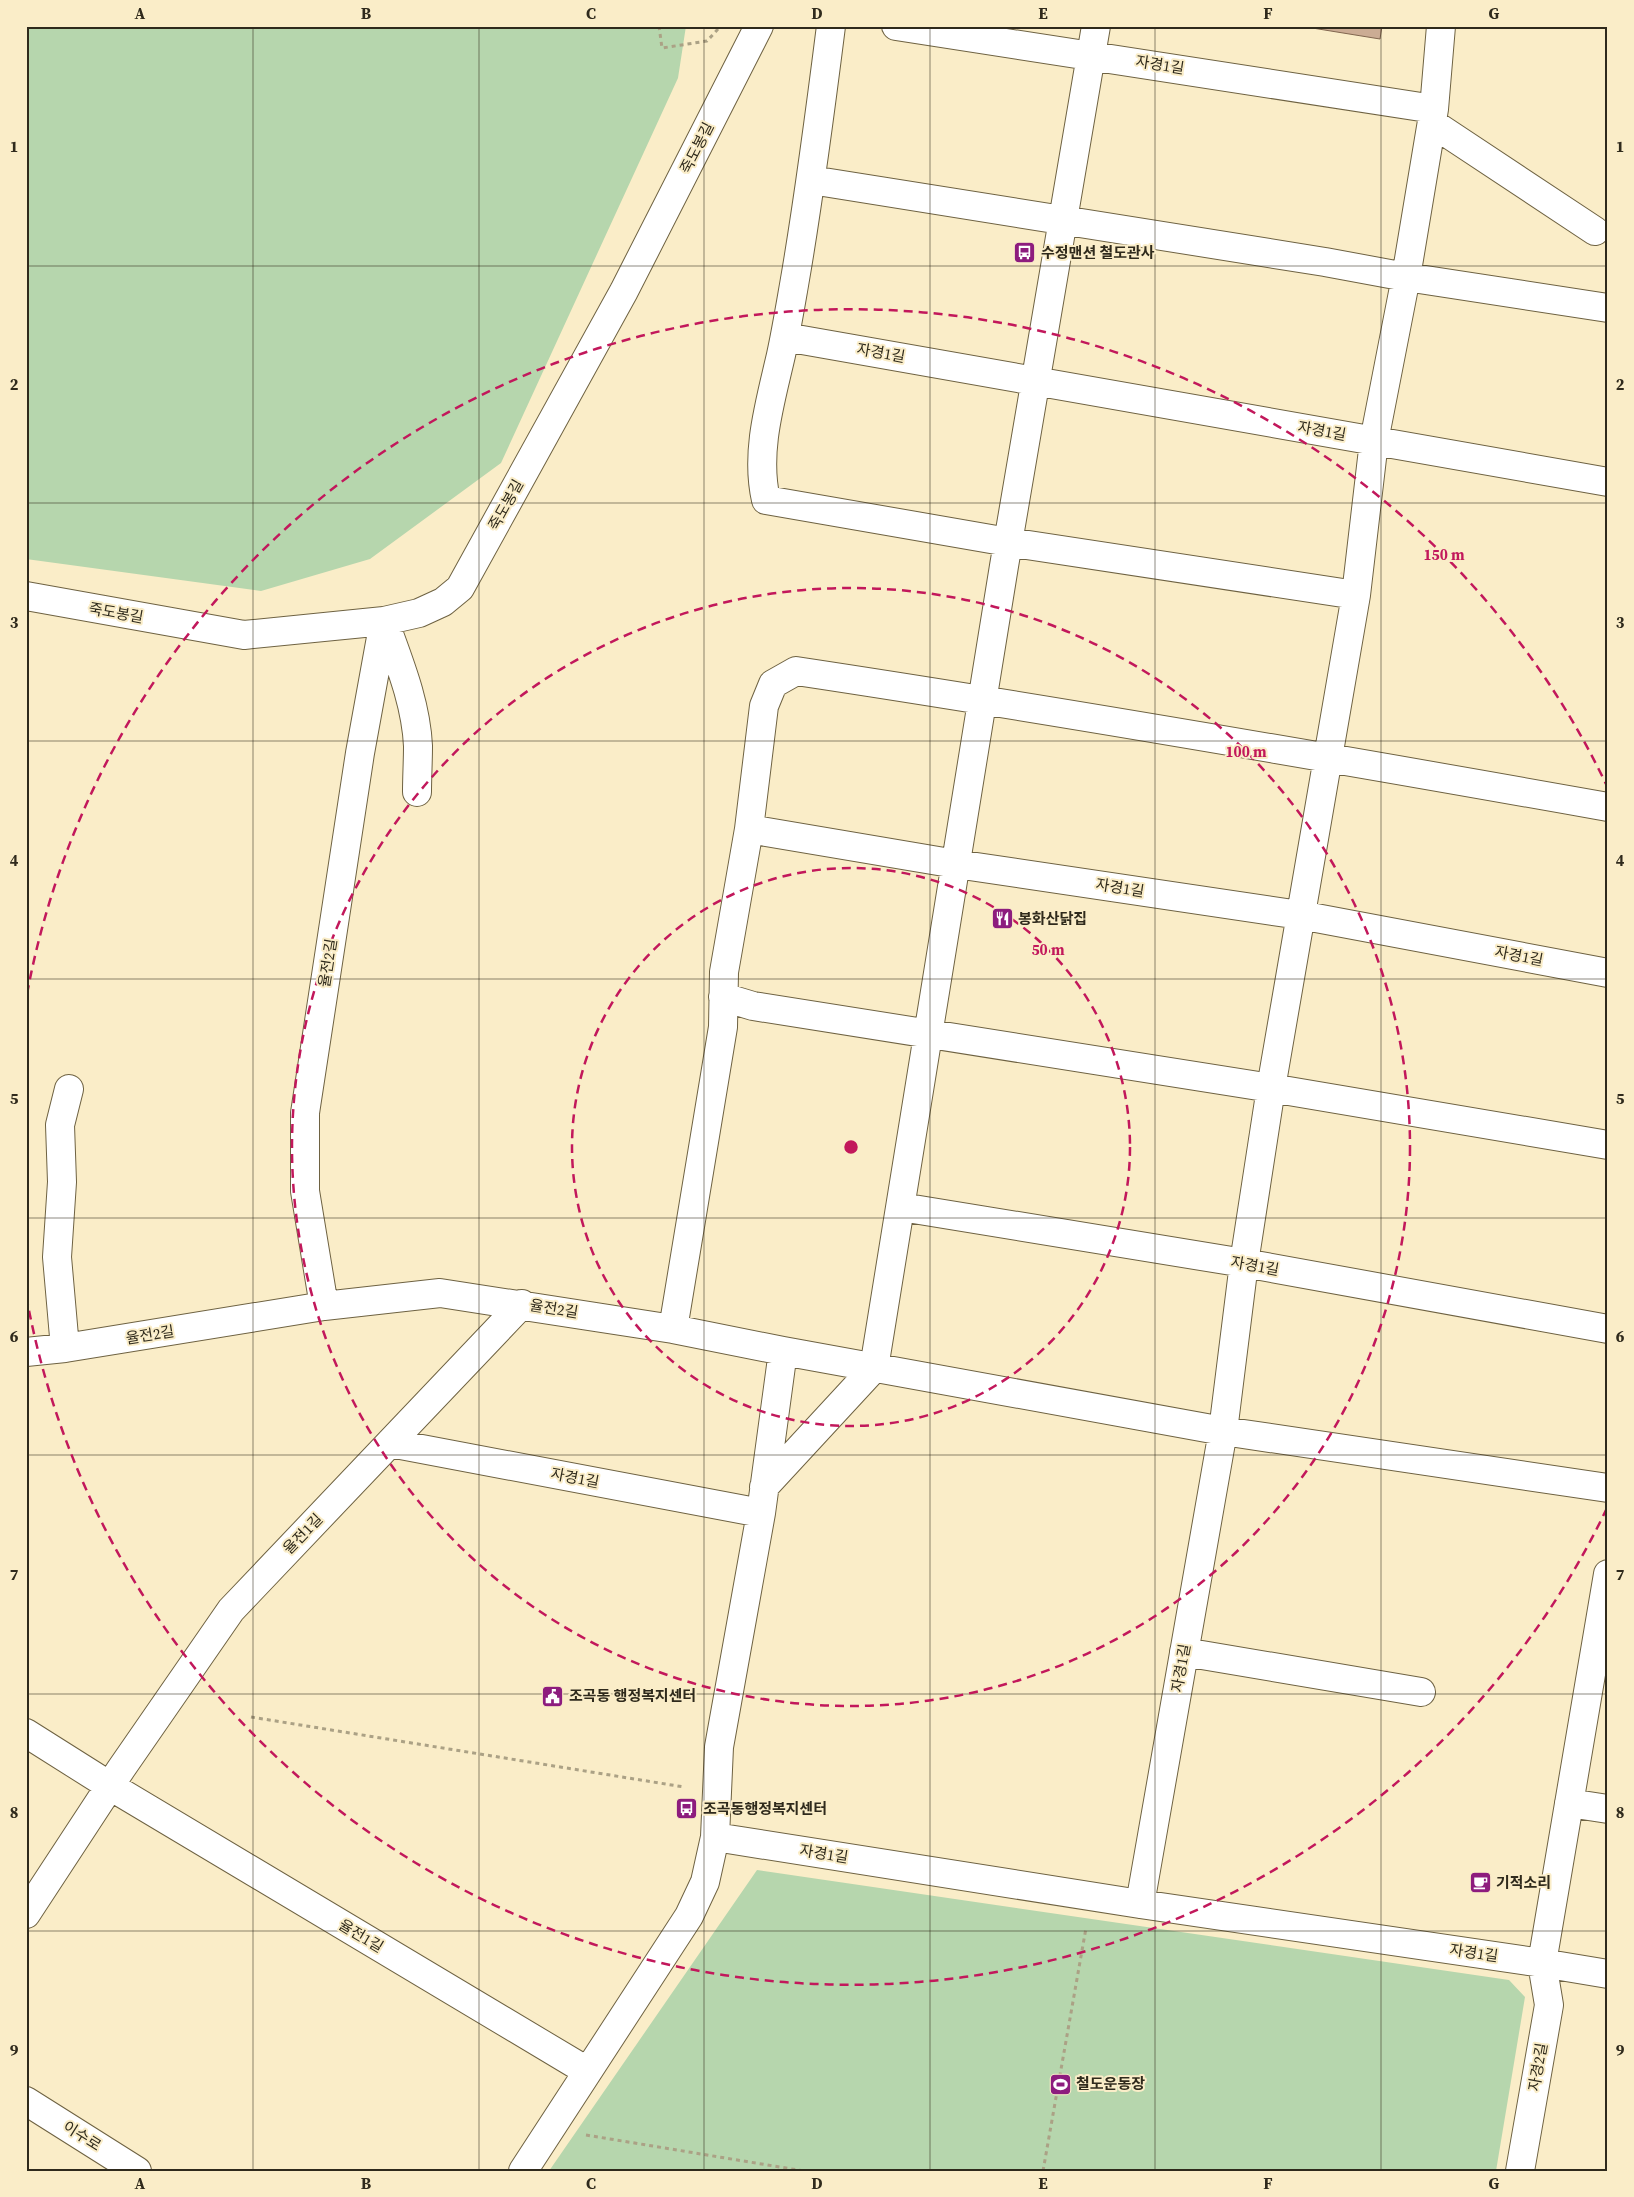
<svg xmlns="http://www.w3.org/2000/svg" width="1634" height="2197" font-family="'Source Serif 4','Noto Sans KR',serif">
<rect width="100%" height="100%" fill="#faedc8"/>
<!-- green -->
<path fill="#b6d6ad" d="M26 26H686L678 78 501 463 370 559 261 591 26 559Z
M757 1870 1509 1980 1525 1997 1496 2171H549Z"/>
<!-- building -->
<path fill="#cbac94" stroke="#81664f" d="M1300 26H1382L1380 39Z"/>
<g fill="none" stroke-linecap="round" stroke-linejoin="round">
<defs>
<path id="minor" d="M831 26C820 113 809 199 794 285 790 308 786 332 781 355 770 403 755 452 766 500L1008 542 1356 595
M896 26 1434 109 1406 277 1374 441 1356 595 1271 1088 1244 1263 1223 1431 1140 1904
M1434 109 1441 26
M1432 123 1595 231
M811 180 1325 262 1406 277 1608 308
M785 337 1608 482
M26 596 244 635 384 621 419 613 443 602 460 588 624 291 759 26
M385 623C399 662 416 703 418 746 418 761 417 777 417 792
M749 829 956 864 1300 915 1608 973
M723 997 753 1006 1271 1088 1608 1145
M901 1207 1244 1263 1608 1329
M324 1306 305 1191V1113L360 753 384 621
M673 1329 723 1027 724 972 749 829 764 706 773 684 796 671C1068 712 1338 759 1608 807
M65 1348 57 1257 62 1182 60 1125 69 1089
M26 1352 65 1348 324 1306 440 1293 673 1329 783 1351 1223 1431 1608 1488
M390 1443 761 1513
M764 1487 874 1368 1004 566 1096 26
M1184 1652 1421 1692
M26 1733 110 1786 587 2071
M1569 1803 1608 1809
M715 1837 1140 1904 1542 1963 1608 1974
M26 1914 121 1769 231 1610 522 1304
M523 2171 689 1916 705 1882 715 1837 719 1747 761 1513 783 1351
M1520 2171 1549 2005 1542 1963 1608 1574"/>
<path id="major" d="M26 2101 137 2171"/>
</defs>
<!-- minor casing -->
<use href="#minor" stroke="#6e6242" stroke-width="30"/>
<!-- major casing -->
<use href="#major" stroke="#6e6242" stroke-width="30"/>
<!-- path -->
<path stroke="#aba185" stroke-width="3" stroke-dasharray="4 4" stroke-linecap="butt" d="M659 26 662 48 707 41 718 29
M251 1717 684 1787
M586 2135 804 2171
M1043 2171 1086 1928"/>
<!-- minor -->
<use href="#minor" stroke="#fff" stroke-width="28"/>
<!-- major -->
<use href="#major" stroke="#fff" stroke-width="28"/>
</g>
<!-- grid -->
<path fill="none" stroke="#2f2a1c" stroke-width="1" stroke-opacity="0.55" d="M253 26V2171M479 26V2171M704 26V2171M930 26V2171M1155 26V2171M1381 26V2171M26 266H1608M26 503H1608M26 741H1608M26 979H1608M26 1218H1608M26 1455H1608M26 1694H1608M26 1931H1608"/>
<!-- distance rings -->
<g fill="none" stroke="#c2185b" stroke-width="2.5" stroke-dasharray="9 6">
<circle cx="851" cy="1147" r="279"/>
<circle cx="851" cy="1147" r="559"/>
<path d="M1607 1508A838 838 0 0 1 27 1300M27 994A838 838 0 0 1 1607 786"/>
</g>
<!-- icons -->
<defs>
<symbol id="bus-square" viewBox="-11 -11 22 22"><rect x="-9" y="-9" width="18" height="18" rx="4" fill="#8d1c7e" stroke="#faedc8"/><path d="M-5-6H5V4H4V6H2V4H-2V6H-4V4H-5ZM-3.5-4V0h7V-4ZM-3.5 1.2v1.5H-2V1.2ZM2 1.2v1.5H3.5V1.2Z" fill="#fff"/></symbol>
<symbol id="restaurant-square" viewBox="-11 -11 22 22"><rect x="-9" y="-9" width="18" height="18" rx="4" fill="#8d1c7e" stroke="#faedc8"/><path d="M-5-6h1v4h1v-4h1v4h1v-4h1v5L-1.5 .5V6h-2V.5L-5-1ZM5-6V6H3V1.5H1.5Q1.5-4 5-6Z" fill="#fff"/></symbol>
<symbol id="civic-square" viewBox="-11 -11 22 22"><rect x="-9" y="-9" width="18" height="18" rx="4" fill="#8d1c7e" stroke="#faedc8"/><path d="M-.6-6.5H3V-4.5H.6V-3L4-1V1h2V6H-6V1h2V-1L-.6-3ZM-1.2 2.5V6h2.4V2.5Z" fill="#fff"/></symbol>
<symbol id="cafe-square" viewBox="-11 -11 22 22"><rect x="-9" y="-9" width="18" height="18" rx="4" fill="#8d1c7e" stroke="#faedc8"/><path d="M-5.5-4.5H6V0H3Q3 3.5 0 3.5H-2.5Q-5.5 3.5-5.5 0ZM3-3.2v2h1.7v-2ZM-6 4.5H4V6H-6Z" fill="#fff"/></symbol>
<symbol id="stadium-square" viewBox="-11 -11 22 22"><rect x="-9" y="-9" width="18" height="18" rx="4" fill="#8d1c7e" stroke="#faedc8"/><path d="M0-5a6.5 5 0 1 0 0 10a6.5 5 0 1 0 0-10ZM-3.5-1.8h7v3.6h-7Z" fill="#fff"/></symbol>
</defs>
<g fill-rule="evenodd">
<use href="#bus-square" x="1012" y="240" width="25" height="25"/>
<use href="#restaurant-square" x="990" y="906" width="25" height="25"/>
<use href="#civic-square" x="540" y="1684" width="25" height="25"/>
<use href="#bus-square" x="674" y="1796" width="25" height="25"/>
<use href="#cafe-square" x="1468" y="1870" width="25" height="25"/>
<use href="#stadium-square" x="1048" y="2072" width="25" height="25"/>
</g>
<g text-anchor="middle" stroke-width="4" stroke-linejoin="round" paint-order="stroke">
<!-- street labels -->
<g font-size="15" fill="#2f2a1c" stroke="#faedc8">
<text transform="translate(1160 65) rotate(9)" y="5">자경1길</text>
<text transform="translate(697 148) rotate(-63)" y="5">죽도봉길</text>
<text transform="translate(881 353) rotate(10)" y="5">자경1길</text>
<text transform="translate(1322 431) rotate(10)" y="5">자경1길</text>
<text transform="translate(506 505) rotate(-61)" y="5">죽도봉길</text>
<text transform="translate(116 613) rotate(10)" y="5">죽도봉길</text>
<text transform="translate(1120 888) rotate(9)" y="5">자경1길</text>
<text transform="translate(1519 956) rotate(11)" y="5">자경1길</text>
<text transform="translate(328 963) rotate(-81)" y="5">율전2길</text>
<text transform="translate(1255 1266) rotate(10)" y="5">자경1길</text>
<text transform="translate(554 1309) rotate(9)" y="5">율전2길</text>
<text transform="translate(150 1335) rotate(-9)" y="5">율전2길</text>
<text transform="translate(575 1478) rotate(11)" y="5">자경1길</text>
<text transform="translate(303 1534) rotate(-46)" y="5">율전1길</text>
<text transform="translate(1181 1668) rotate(-80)" y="5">자경1길</text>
<text transform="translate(824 1854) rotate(9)" y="5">자경1길</text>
<text transform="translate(361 1936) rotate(31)" y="5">율전1길</text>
<text transform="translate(1474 1953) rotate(8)" y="5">자경1길</text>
<text transform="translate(1538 2067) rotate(-80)" y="5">자경2길</text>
<text transform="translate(82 2136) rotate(32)" y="5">이수로</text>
</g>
<!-- poi labels -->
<g font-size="15" font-weight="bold" fill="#2f2a1c" stroke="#faedc8" text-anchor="start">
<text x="1041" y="258">수정맨션 철도관사</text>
<text x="1018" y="924">봉화산닭집</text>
<text x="569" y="1701">조곡동 행정복지센터</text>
<text x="703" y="1814">조곡동행정복지센터</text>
<text x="1496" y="1888">기적소리</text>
<text x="1076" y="2089">철도운동장</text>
</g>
</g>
<circle cx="851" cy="1147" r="8" fill="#c2185b" stroke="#faedc8" stroke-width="2.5"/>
<g font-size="15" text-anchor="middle" font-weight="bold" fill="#c2185b" stroke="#faedc8" stroke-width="4" stroke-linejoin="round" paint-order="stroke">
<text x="1444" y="560">150 m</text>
<text x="1246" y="757">100 m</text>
<text x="1048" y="955">50 m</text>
</g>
<!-- border -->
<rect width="1634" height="2197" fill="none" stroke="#faedc8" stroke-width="55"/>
<rect x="28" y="28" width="1578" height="2142" fill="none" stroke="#2f2a1c" stroke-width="2"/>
<g font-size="16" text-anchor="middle" font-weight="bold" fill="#2f2a1c">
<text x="140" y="19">A</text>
<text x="366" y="19">B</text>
<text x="591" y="19">C</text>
<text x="817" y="19">D</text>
<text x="1043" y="19">E</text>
<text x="1268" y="19">F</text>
<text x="1494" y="19">G</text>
<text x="14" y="152">1</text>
<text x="1620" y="152">1</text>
<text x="14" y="390">2</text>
<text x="1620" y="390">2</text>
<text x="14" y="628">3</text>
<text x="1620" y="628">3</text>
<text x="14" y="866">4</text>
<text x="1620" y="866">4</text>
<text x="14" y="1104">5</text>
<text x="1620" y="1104">5</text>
<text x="14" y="1342">6</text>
<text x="1620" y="1342">6</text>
<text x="14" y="1580">7</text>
<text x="1620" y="1580">7</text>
<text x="14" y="1818">8</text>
<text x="1620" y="1818">8</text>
<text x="14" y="2056">9</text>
<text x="1620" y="2056">9</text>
<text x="140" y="2189">A</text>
<text x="366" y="2189">B</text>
<text x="591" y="2189">C</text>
<text x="817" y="2189">D</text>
<text x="1043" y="2189">E</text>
<text x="1268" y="2189">F</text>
<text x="1494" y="2189">G</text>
</g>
</svg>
